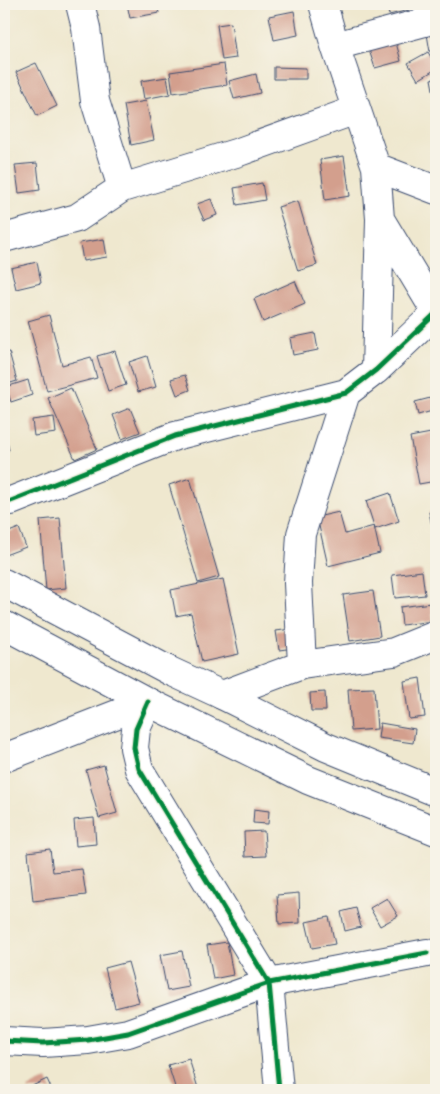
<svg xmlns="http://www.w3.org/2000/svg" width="440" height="1094" font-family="'Patrick Hand',sans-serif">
<rect width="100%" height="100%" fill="#f7f3e8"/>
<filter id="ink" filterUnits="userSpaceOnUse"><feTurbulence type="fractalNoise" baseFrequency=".02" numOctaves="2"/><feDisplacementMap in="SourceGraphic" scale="10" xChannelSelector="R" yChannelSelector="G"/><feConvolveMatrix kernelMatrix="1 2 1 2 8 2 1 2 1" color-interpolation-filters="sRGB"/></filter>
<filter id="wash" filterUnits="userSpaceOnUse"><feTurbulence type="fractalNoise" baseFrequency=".0096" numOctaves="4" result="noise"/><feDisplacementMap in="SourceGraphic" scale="20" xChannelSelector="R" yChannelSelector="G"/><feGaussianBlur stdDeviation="1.12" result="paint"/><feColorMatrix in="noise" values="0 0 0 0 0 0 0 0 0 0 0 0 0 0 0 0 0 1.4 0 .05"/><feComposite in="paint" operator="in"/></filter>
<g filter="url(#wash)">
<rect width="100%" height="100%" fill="#efe8cf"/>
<g id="blocks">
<!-- building -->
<path fill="#d39f8d" d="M127 4H157L159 13 130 18Z
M386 4H408L409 10 389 15Z
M294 11 298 35 274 40 269 16Z
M231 23 236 58 222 60 217 25Z
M436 27V51L430 52 426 28Z
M395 39 401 61 375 68 368 47Z
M428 52 436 66V69L418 80 408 63Z
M36 63 57 106 37 116 16 72Z
M224 64 227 85 173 93 170 72Z
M274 67 306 68V79H274Z
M256 74 260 93 234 99 229 81Z
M167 77 170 94 144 99 141 81Z
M436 78V100H435L431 79Z
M146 101 154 140 131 145 124 105Z
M344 156 350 196 325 200 320 160Z
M37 163 40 190 19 193 15 165Z
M262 183 265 200 237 205 234 188Z
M211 199 217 215 204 220 197 204Z
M298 201 317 265 298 271 278 207Z
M104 239 107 257 83 261 80 243Z
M37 262 41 283 16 289 11 268Z
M295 281 305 304 263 322 254 299Z
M49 315 62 365 91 357 97 378 47 391 28 321Z
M315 333 318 350 293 355 290 338Z
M115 351 126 385 108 391 97 356Z
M9 352 17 381 4 385V353Z
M147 356 156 387 138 392 129 362Z
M185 375 190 390 177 395 171 379Z
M28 380 32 395 11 402 6 387Z
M71 388 97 449 75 459 48 398Z
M434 397 436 410 418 415 415 402Z
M130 408 140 432 122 439 113 415Z
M54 417 56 433 34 436 32 420Z
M4 430 9 450 4 451Z
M436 432V481L419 484 410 437Z
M190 478 219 577 198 583 169 485Z
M390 493 399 521 375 529 366 501Z
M436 511V540H435L429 512Z
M339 512 345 534 374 526 380 553 328 566 317 517Z
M60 518 66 588 46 590 40 520Z
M19 528 26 547 5 555 4 551V534Z
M422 571 425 595 395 598 392 575Z
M223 579 239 654 202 662 191 613 176 616 171 590Z
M373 591 380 636 350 641 343 595Z
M431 603 433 621 402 625 400 607Z
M291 629 294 648 279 650 276 631Z
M420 678 425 717 409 719 404 681Z
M374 688 377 729 351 731 348 689Z
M325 692 326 711H311L310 693Z
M380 723 415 729 413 743 378 738Z
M104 765 117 813 99 818 86 770Z
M254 809 269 811 268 824 253 823Z
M94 818 96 844 76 846 74 820Z
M264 831 266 856 245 857 244 832Z
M50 849 53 872 82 869 86 895 33 901 28 852Z
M299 893 300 923 279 924 277 895Z
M387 898 398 916 380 926 370 908Z
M356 908 361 927 345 931 341 912Z
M329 917 335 944 312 948 306 922Z
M227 942 233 975 213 979 207 945Z
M182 951 189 987 167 991 160 955Z
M128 962 139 1002 115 1008 105 968Z
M189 1059 198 1088 191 1090H176L168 1065Z
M47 1079 52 1090H29L28 1088Z"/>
</g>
</g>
<g filter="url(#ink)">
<use href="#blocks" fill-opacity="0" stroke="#3b4b6f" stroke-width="1"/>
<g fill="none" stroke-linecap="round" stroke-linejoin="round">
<defs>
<path id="minor" d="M80 4 86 28 95 101 122 188
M323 4 335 46 376 167 380 219 436 312
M335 46 436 19
M376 167 436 190
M4 238 77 218 122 188 239 152 356 110
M376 370 380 219
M11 501 175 436 346 393 376 370 436 313
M302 665 298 583 301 534 346 393
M222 695 302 665 394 652 436 635
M148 702 136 729 134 748 139 769 269 983 279 1090
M4 758 148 702
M4 1041 43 1043 88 1040 128 1033 269 983 427 953"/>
<path id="major" d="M4 583 170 671 222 695 326 747 436 792
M4 625 148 702 308 780 436 831"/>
</defs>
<!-- minor casing -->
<use href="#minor" stroke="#3b4b6f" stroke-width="30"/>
<!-- major casing -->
<use href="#major" stroke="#3b4b6f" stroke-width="30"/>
<!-- minor -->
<use href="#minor" stroke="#fff" stroke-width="28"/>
<!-- major -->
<use href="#major" stroke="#fff" stroke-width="28"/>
<defs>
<path id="cycleway" d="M11 501 175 436 346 393 376 370 436 313
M148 702 136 729 134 748 139 769 269 983 279 1090
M4 1041 43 1043 88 1040 128 1033 269 983 427 953"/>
</defs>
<!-- cycleway casing -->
<use href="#cycleway" stroke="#f7f3e8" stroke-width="8"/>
<!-- cycleway -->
<use href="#cycleway" stroke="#00873e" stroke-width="5"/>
</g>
</g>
<!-- margin -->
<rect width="440" height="1094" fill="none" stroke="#f7f3e8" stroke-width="20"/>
</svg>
